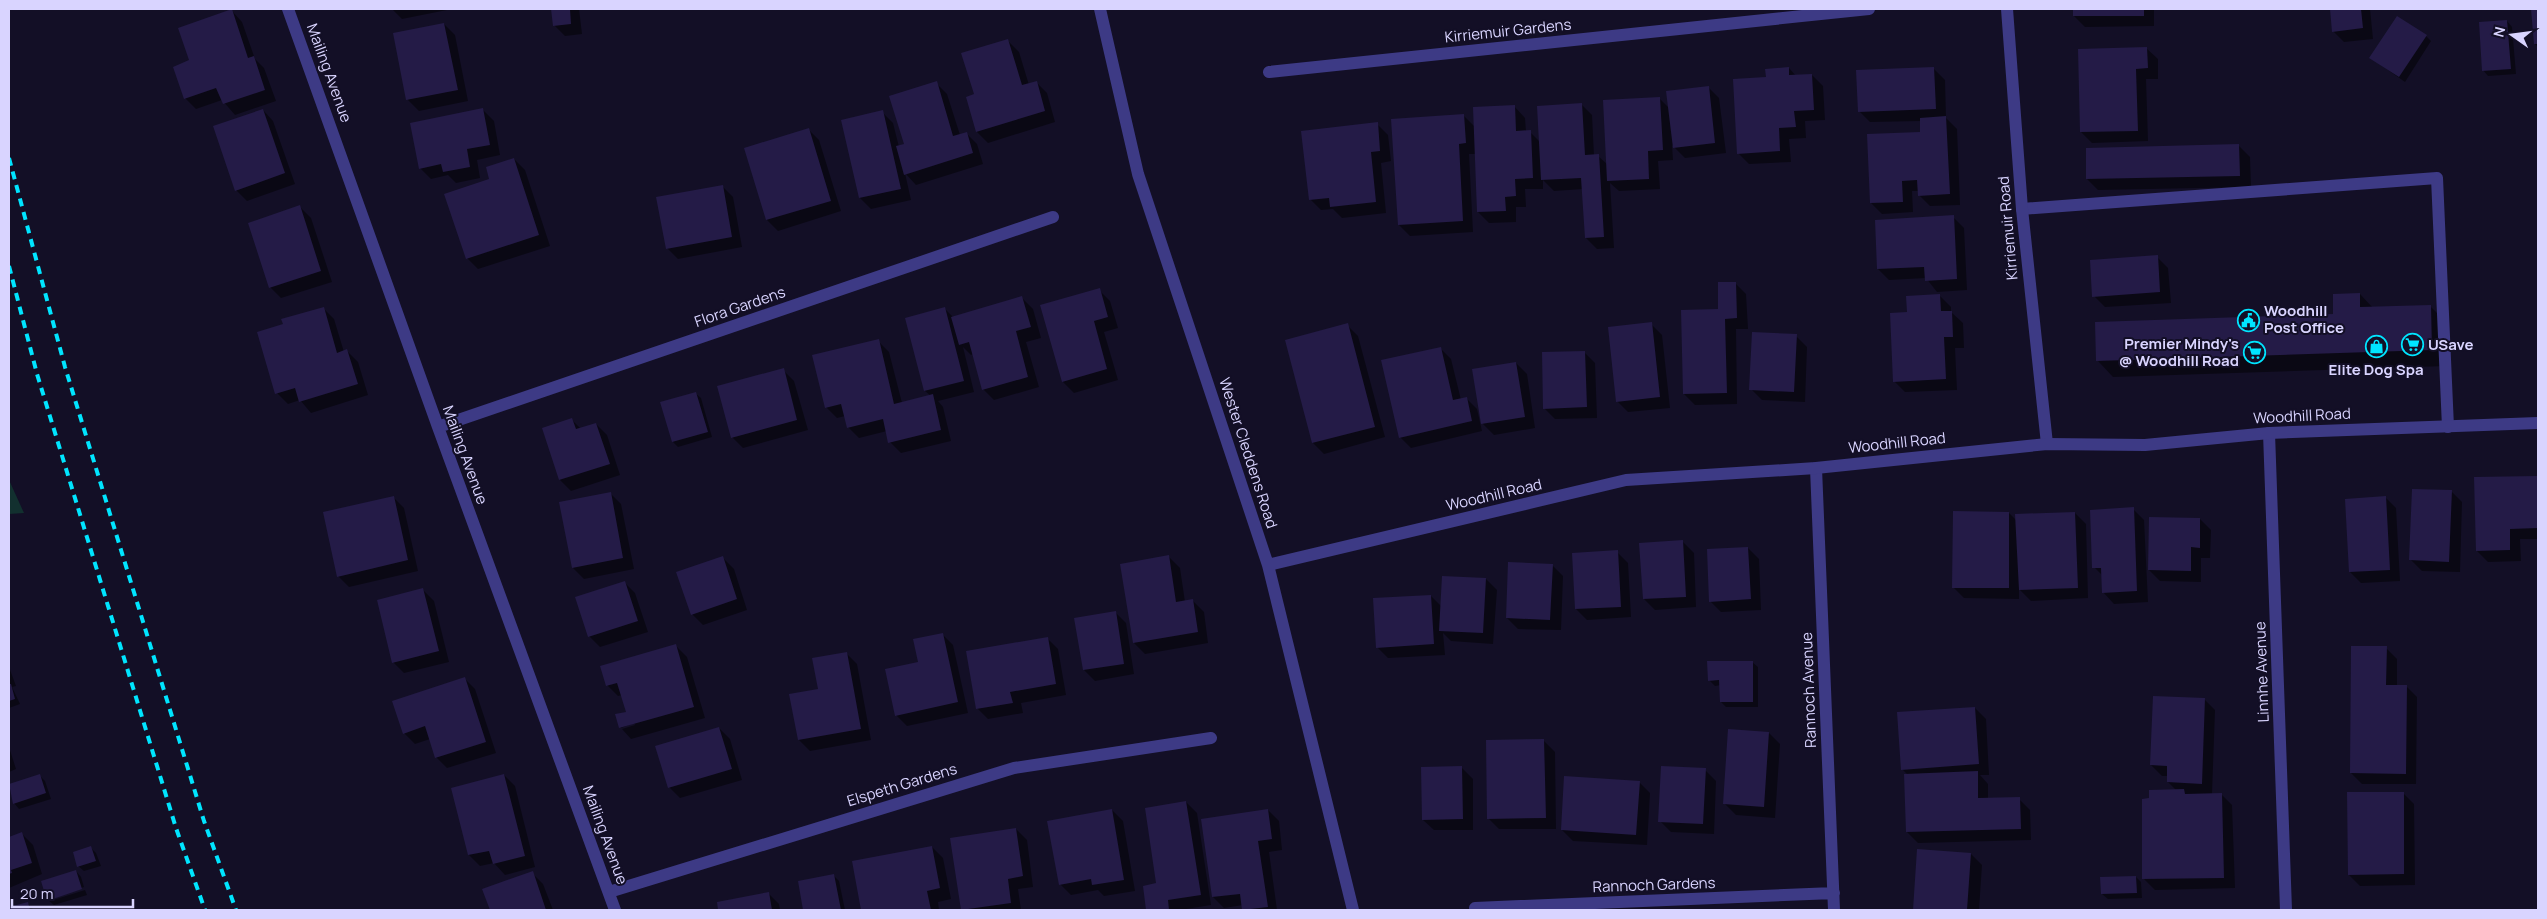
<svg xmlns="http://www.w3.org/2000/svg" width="2547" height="919" font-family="Manrope,sans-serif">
<rect width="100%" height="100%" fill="#130f26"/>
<!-- green -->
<path fill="#12302f" d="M9 480 24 513 9 514Z"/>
<!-- shadow -->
<path fill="#0007" d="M392 9H452L402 19Z
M552 9H579L582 34 565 36 554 25Z
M2074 9H2154V26L2085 27 2074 16Z
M2331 9H2370L2373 39 2344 42 2333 31Z
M2532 9H2538V47L2535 44Z
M232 11 242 22 255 59 264 68 276 101 235 115 222 100 196 109 185 98 191 61Z
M2507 21 2512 27 2516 74 2488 76 2483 70Z
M444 24 455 35 468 101 419 111 408 100Z
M2426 36 2431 41 2405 82 2371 58Z
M1008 41 1019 52 1029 85 1036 82 1047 93 1055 122 988 143 977 132 967 98 975 95Z
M2146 48 2158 59V79H2146L2148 141 2092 143 2081 132Z
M1789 68 1796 76 1812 75 1823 86 1825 120 1805 121 1806 138 1789 139 1791 162 1749 164 1738 153 1767 79Z
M1934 69 1945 80 1946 118 1957 129 1960 205 1930 206 1919 195V191H1912L1913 212 1882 214 1871 203 1922 133 1921 121 1870 122 1859 111Z
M936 83 947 94 960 135 966 133 977 144 983 164 916 185 905 173 911 200 871 209 860 198 842 121 882 112 893 123 899 147 905 145Z
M1708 87 1719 98 1726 153 1685 158 1672 145 1673 160 1658 161 1660 189 1619 191 1610 183 1614 248 1597 249 1586 238 1583 189 1554 191 1543 180V189H1525L1526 207H1516V222L1489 223 1478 212 1476 154H1469L1473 232 1410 236 1399 225 1463 115 1475 127 1514 106 1525 118 1526 132H1530L1540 142 1581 104 1592 115 1594 156H1598L1607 164 1659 98 1670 109Z
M263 110 273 121 295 184 247 201 236 190Z
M483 110 494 121 500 155 477 160 480 178 456 183 448 175 431 179 420 168Z
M1377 124 1388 135 1391 161 1381 163 1386 213 1342 218 1333 209 1321 210 1310 199Z
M808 129 819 140 841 211 778 231 767 220 745 149Z
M2239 146 2250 157 2251 187 2098 190 2087 179V149Z
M514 159 525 170 550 246 478 269 467 258 491 180Z
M722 186 733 197 742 247 678 259 667 248Z
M300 207 311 218 332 282 281 298 270 287Z
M1953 217 1964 228 1967 290 1937 292 1926 278 1889 280 1878 269Z
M2157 257 2168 268 2171 303 2105 307 2094 296Z
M1735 283 1746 294 1748 329H1736L1737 404 1695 405 1684 394 1719 310Z
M1099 290 1110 301 1118 328 1104 332 1118 380 1074 393 1063 382Z
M2360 294 2373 308 2430 306 2446 322 2447 366 2113 377 2098 361 2335 316Z
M1940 296 1951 307V312L1963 323 1964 348H1955L1957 390 1905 392 1894 381 1909 313Z
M1022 298 1033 309 1041 338 1026 342 1039 387 994 400 983 389 973 354 971 355 963 347 974 392 938 401 943 407 951 441 901 453 890 442 887 431 859 438 848 427 845 416 837 418 826 407 878 341 889 352 902 403 931 396 925 391 907 319 945 309 953 317Z
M323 308 334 319 344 352 347 351 358 362 368 395 311 413 300 400 288 404 277 393 285 325Z
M1651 324 1662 335 1670 408 1628 412 1617 401Z
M1347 325 1358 336 1385 437 1324 454 1313 443 1286 341Z
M1796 336 1807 347 1805 402 1762 400 1751 389Z
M1440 348 1451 359 1461 400 1466 398 1477 409 1482 431 1411 448 1400 437Z
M1584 352 1595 363 1597 418 1555 419 1544 408Z
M1516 363 1527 374 1535 428 1494 435 1483 424Z
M783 370 794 381 808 430 743 448 732 437Z
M695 393 701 398 712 437 678 447 673 442Z
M572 420 581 429 596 424 607 435 620 475 571 491 560 480 544 429Z
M2538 477V539H2520L2521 561 2488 562 2477 551 2475 479Z
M2451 491 2462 502 2460 572 2422 571 2411 560Z
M610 493 621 504 634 569 584 579 573 568Z
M393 497 404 508 418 571 349 587 338 576Z
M2385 497 2396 508 2400 581 2361 583 2350 572Z
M2133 509 2144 520 2148 602 2114 604 2103 592V576L2094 567Z
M2009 513 2017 521 2075 513 2086 524 2088 598 2031 601 2019 589V599L1964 598 1953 587Z
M2200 519 2211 530 2210 558H2201V582L2160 581 2149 570Z
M1683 542 1694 553 1696 607 1655 610 1644 599Z
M1748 548 1759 559 1761 610 1721 612 1710 601Z
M1617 552 1628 563 1631 617 1587 620 1576 609Z
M1169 557 1180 568 1185 602 1193 601 1204 612 1208 643 1145 654 1134 643Z
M723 558 734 569 747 610 703 625 692 614Z
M1552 565 1563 576 1561 630 1518 629 1507 618Z
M1486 579 1497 590 1493 644 1451 641 1443 633 1445 655 1388 658 1377 647 1431 596 1442 607Z
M624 582 635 593 648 632 600 647 589 636Z
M423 590 434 601 449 662 404 673 393 662Z
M1115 612 1126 623 1134 674 1095 681 1084 670Z
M942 634 953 645 968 713 907 726 896 715 920 663Z
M1047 638 1058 649 1066 695 1021 703 1023 713 988 719 977 708Z
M676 646 687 657 705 718 631 739 622 729 635 725 634 723 621 728 617 715 628 713 622 695 618 696 607 685Z
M2386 648 2397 659V686H2406L2417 697 2416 784H2362L2351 773Z
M846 653 857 664 871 740 810 751 799 740 820 690Z
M1752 662 1758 667V707H1726L1721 702V685L1715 686 1709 680Z
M9 667 16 686 12 687 20 704 9 708Z
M464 678 475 689 496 753 447 768 436 757 430 739 415 744 404 733Z
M2204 699 2215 710 2212 794H2221L2232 805 2235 888 2155 890 2144 879 2177 791 2168 782V776H2162L2151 765Z
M1975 708 1986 719 1989 775H1980L1988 784V799H2019L2030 810 2031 840 1918 843 1907 832 1908 775 1902 769Z
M719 728 730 739 742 780 680 798 669 787Z
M1769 733 1780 744 1775 818 1736 815 1725 804Z
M1544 741 1555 752 1556 829H1499L1488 818Z
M9 747 16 769 9 772Z
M1462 768 1473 779V830H1434L1423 820Z
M1705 770 1716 781 1714 834 1671 832 1660 821Z
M504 775 515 786 535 867 505 875 494 863 480 866 469 855Z
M40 776 45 781 51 799 19 809 14 803 9 786Z
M1639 782 1650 793 1647 845 1573 841 1562 830Z
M2403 793 2414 804 2415 885 2360 886 2349 875Z
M1186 802 1197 813 1211 905 1180 910H1148L1144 887 1158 884Z
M1112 810 1123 821 1135 891 1104 896 1098 890 1071 895 1060 884Z
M1268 810 1279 821 1282 850 1269 852 1277 910H1244L1243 905 1224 908 1213 897Z
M1016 829 1027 840 1033 887 1018 889 1021 910H963Z
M22 834 33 845 42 874 9 888V838Z
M932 847 943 858 951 899 938 902 939 910H863L853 862Z
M91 848 96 853 101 866 84 871 78 866Z
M1918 850 1971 854 1982 865 1979 910H1914Z
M76 871 81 877 84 887 50 898V901L85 890 87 895 54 905 48 900Z
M532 873 543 884 553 910H491L484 890Z
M834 876 839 881 845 910H804L799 882Z
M2136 877 2141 882 2142 898 2108 899 2102 894Z
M768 893 779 904 780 910H720L718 903Z
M27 903 34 910H9V909Z"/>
<!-- building -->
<path fill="#241b47" d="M232 9 248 58 254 56 265 90 223 104 216 88 184 99 173 67 189 60 178 28Z
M551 9H570L571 24 553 26Z
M2073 9H2144V16H2073Z
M2330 9H2361L2363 28 2332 32Z
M2531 9H2538V44H2534Z
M2397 16 2427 35 2399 77 2369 58Z
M2507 20 2511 69 2482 71 2479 22Z
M444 23 458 90 406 100 393 33Z
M1008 39 1022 85 1037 81 1045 111 976 132 966 97 974 94 961 53Z
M2147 47 2148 68 2136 69 2138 131 2080 132 2078 49Z
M1789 67V75L1812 74 1814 110 1794 111 1796 127 1779 128 1780 151 1737 154 1733 79 1766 77 1765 69Z
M1934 67 1936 109 1858 112 1856 70Z
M937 81 953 136 967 132 973 153 904 175 896 146 904 144 889 96Z
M1709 86 1715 143 1673 148 1666 91Z
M1660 97 1663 150 1648 151 1649 179 1607 181 1603 100Z
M1582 103 1585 155 1599 154 1604 237 1585 238 1581 178 1541 180 1537 106Z
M1515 105 1516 131 1531 130 1533 178 1515 179 1516 196 1505 197 1506 211 1477 212 1473 107Z
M483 108 490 145 467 149 470 167 443 172 441 164 419 169 410 123Z
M263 109 285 173 235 191 213 126Z
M883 110 901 189 859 198 841 120Z
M1464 114 1466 143 1459 144 1463 221 1398 225 1391 119Z
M1946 116 1950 194 1918 196 1917 180 1902 181 1903 202 1870 203 1867 134 1920 132V118Z
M1378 122 1380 151 1371 152 1376 202 1330 207 1329 198 1309 200 1301 131Z
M809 128 831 201 766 220 744 148Z
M2239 144 2240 176 2086 179V148Z
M514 158 539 235 466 259 444 194 489 179 486 167Z
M723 185 732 237 666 249 656 197Z
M300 205 321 271 269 288 248 223Z
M1954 215 1957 279 1925 281 1924 267 1877 269 1875 220Z
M2158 255 2160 292 2092 297 2090 260Z
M1718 282H1736L1737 318 1725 319 1727 393 1683 394 1681 310 1718 309Z
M1100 288 1108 317 1094 321 1107 369 1062 382 1040 305Z
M2360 293V307L2431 305 2432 350 2096 361 2095 322 2333 314V294Z
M1940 294 1941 311H1952L1953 337H1944L1946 379 1893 382 1890 313 1907 312 1906 296Z
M1022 296 1031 327 1016 331 1028 377 982 390 969 342 959 345 951 317Z
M324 307 337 353 347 349 358 384 299 402 295 388 275 394 257 332 283 324 281 319Z
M945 307 964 381 924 391 905 318Z
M1652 322 1660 397 1616 402 1608 327Z
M1348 323 1375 427 1312 443 1285 340Z
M1752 332 1797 334 1794 392 1749 390Z
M879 339 894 404 933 394 941 430 888 443 883 419 847 428 841 404 825 408 812 355Z
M1441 347 1453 400 1467 397 1472 421 1399 438 1381 360Z
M1585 351 1587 407 1543 409 1542 352Z
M1516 362 1525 417 1481 424 1472 369Z
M784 368 797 420 731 438 717 386Z
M696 392 708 432 672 442 660 402Z
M572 418 576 429 596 423 610 464 559 480 542 428Z
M2538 476V528L2510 529V550L2476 551 2474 477Z
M2412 489 2452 490 2449 562 2409 560Z
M611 492 623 558 572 568 559 502Z
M394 496 408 560 337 577 323 512Z
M2386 496 2390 570 2349 572 2345 499Z
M2134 507 2137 591 2102 593 2101 568H2092L2090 510Z
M1953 511 2009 512V588H1952Z
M2075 512 2078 588 2019 590 2015 514Z
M2149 517 2200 518V548L2191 547V571L2148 570Z
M1683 540 1686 597 1643 599 1639 543Z
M1748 547 1751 599 1709 602 1707 549Z
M1618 550 1621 607 1575 609 1572 553Z
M1169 555 1176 602 1193 599 1198 632 1133 643 1120 564Z
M723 556 737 599 691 615 676 572Z
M1508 562 1553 564 1550 620 1506 618Z
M1442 576 1486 578 1483 633 1439 631Z
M625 581 638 621 588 637 575 597Z
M423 588 439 651 392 663 377 600Z
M1431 595 1434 644 1376 648 1373 598Z
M1116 611 1124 664 1083 670 1074 618Z
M943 633 958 702 895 716 885 669 918 662 913 639Z
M1048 637 1056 684 1010 692 1013 703 976 709 966 651Z
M676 644 694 707 619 728 615 714 626 712 617 683 606 686 600 666Z
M2351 646H2387L2386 685H2407L2406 774 2350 773Z
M847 652 861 729 798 740 789 694 818 689 812 658Z
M1707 661H1753V702H1720L1719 680 1708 681Z
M465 677 486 742 435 758 425 726 403 734 392 701Z
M9 684H11L15 699 9 701Z
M2153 696 2205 698 2202 784 2167 782V766L2150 765Z
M1975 707 1979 764 1901 770 1897 712Z
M719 727 732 769 668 788 655 746Z
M1728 729 1769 732 1764 807 1723 804Z
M1544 739 1546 818 1487 819 1486 740Z
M1462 766 1463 819 1422 820 1421 767Z
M1661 766 1706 768 1703 824 1658 822Z
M1978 771V798L2020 797 2021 829 1906 832 1904 774Z
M40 774 46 793 13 804 9 784Z
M504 774 525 856 493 864 489 851 468 855 451 788Z
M1564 776 1640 781 1636 835 1561 830Z
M2184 789 2185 794 2222 793 2224 878 2142 879V799L2149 798V790Z
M2347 792H2404V874L2348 875Z
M1186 801 1201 895 1168 900 1169 910H1146L1143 886 1156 883 1145 808Z
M1112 809 1124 880 1092 885 1091 879 1059 885 1047 821Z
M1268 809 1272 839 1258 841 1268 907 1242 910 1240 894 1212 897 1201 819Z
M1016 828 1023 876 1008 879 1011 903 961 910 950 838Z
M22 832 32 863 11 870 12 873 9 874V837Z
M91 846 96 861 77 867 73 852Z
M932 846 940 888 927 891 931 910H861L852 861Z
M1917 849 1971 853 1967 910H1913Z
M76 870 82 889 47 901 41 881Z
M533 871 546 910H490L482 889Z
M834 874 841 910H803L798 881Z
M2136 876 2137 893 2101 894 2100 877Z
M769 892 772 910H718L717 902Z
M28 902 30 910H9V907Z"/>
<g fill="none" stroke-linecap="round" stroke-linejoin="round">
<!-- service -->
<path stroke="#3d3a85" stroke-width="12" d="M2022 209 2437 178 2448 427"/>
<!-- minor -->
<path stroke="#3d3a85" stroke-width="12" d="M288 9 438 427 615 910
M2007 9 2022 209 2047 444
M1269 72 1869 9
M438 427 1053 217
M2269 433 2286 910
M1816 468 1834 910
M609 892 1014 768 1211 738
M1475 908 1834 893"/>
<!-- tertiary -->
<path stroke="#3d3a85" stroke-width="12" d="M1100 9 1138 174 1268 565 1353 910
M1268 565 1626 480 1816 468 2047 444 2145 445 2269 433 2538 423"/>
<!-- rail -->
<path stroke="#00e5ff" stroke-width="4" stroke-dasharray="8 6" stroke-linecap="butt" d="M9 158 65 367 204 821 236 910
M9 266 37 374 176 828 205 910"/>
</g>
<!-- icons -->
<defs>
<symbol id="civic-ring" viewBox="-11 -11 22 22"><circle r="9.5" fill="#130f26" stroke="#00e5ff" stroke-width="1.5"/><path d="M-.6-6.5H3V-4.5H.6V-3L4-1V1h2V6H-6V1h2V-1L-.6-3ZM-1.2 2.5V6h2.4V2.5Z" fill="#00e5ff"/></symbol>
<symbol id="supermarket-ring" viewBox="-11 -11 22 22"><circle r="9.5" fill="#130f26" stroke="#00e5ff" stroke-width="1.5"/><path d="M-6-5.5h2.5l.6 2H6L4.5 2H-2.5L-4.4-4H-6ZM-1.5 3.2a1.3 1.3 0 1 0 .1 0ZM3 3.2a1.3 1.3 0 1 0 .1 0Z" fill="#00e5ff"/></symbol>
<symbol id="shop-ring" viewBox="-11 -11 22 22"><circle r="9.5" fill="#130f26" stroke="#00e5ff" stroke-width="1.5"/><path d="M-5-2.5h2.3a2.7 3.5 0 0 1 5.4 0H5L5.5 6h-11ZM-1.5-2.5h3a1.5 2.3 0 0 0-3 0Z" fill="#00e5ff"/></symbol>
</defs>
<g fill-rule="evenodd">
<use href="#civic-ring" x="2236" y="308" width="25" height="25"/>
<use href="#supermarket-ring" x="2400" y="332" width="25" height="25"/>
<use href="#shop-ring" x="2364" y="334" width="25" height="25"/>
<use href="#supermarket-ring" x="2242" y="340" width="25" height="25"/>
</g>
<g text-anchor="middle" stroke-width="4" stroke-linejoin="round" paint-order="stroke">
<!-- street labels -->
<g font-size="15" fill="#d9d4ff" stroke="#130f26">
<text transform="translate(1508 31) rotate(-6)" y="5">Kirriemuir Gardens</text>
<text transform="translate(329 73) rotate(70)" y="5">Mailing Avenue</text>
<text transform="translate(2008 228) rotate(-95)" y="5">Kirriemuir Road</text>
<text transform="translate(740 307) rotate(-19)" y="5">Flora Gardens</text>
<text transform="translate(2302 416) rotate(-3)" y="5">Woodhill Road</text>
<text transform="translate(1897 443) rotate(-6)" y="5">Woodhill Road</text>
<text transform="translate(1248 453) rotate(72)" y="5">Wester Cleddens Road</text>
<text transform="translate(465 455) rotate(70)" y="5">Mailing Avenue</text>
<text transform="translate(1494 495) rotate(-13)" y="5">Woodhill Road</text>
<text transform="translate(2262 672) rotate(-92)" y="5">Linnhe Avenue</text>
<text transform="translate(1809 690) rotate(-92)" y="5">Rannoch Avenue</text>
<text transform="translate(902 785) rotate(-17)" y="5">Elspeth Gardens</text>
<text transform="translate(605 835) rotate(70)" y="5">Mailing Avenue</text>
<text transform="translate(1654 885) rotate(-2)" y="5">Rannoch Gardens</text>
</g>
<!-- poi labels -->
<g font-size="15" font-weight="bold" fill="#d9d4ff" stroke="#130f26" text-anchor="start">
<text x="2264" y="316">Woodhill<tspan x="2264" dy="17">Post Office</tspan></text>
<text x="2239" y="349" text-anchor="end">Premier Mindy's<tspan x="2239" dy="17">@ Woodhill Road</tspan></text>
<text x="2428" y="350">USave</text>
<text x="2376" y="375" text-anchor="middle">Elite Dog Spa</text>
</g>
</g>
<!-- border -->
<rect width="2547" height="919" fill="none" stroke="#d9d4ff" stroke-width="20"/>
<!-- north arrow -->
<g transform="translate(2512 35) rotate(284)" stroke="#130f26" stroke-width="4" paint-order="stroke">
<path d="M0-4L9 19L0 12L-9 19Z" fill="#d9d4ff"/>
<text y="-8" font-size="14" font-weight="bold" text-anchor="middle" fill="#d9d4ff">N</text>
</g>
<!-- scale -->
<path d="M12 899v8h121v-8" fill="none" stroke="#d9d4ff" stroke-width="2.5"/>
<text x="20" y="899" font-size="15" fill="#d9d4ff" stroke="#130f26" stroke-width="4" paint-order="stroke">20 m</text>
</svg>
